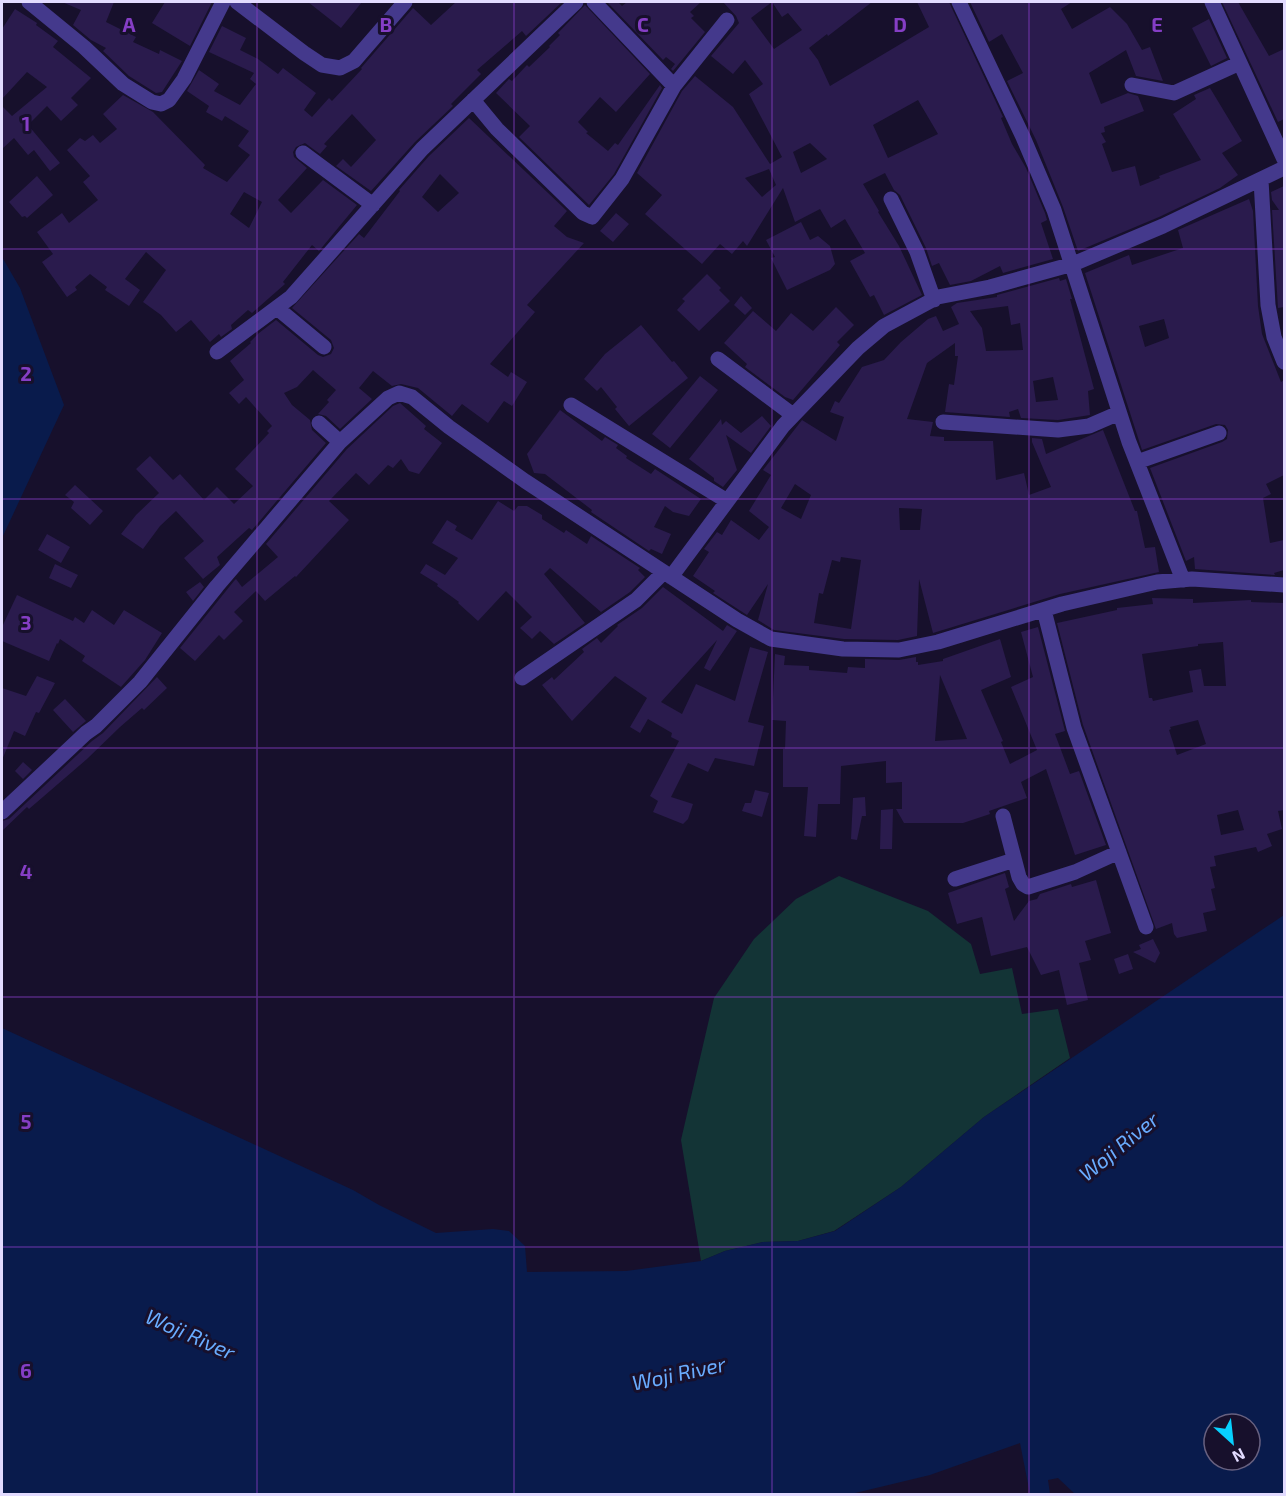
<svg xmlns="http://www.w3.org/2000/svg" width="1286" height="1496" font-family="'Exo 2',sans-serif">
<rect width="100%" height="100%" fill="#17102c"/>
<!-- green -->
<path fill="#133436" d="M839 876 928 911 971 944 980 974 1012 968 1022 1014 1058 1009 1070 1058 984 1117 901 1187 834 1231 798 1241 763 1242 725 1251 701 1261 681 1140 714 998 754 939 796 899Z"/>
<!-- water -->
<path fill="#091b4c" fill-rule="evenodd" d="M2 257 20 288 64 405 2 538Z
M1284 915V1494H1075L1058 1478 1048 1480 1050 1494H1030L1020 1443 930 1475 851 1494H2V1028L353 1190 379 1205 436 1233 493 1229 509 1231 525 1246 527 1272 626 1271 701 1261 725 1251 763 1242 798 1241 835 1231 901 1187 984 1117ZM1214 1424H1250V1460H1214Z"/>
<!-- building -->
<path fill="#2a1b4d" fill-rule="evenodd" d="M62 2H114L106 22 136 37 133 42 159 54 160 50 182 61 162 92 156 93 129 76 103 51 106 48 91 40 73 25 81 10Z
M165 2H212L190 46 152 23Z
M308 2H362L341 28Z
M456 2H562L526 36 522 31 477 70 481 74 451 104 453 106 415 142 371 191 336 166 343 159 351 167 376 140 352 114 324 144 327 146 320 154 305 143 296 147 293 152 294 157 307 168 278 200 291 213 323 180 357 205 319 251 312 245 283 282 285 284 252 313 248 310 231 325 232 329 221 337 219 334 210 342 191 320 176 332 161 315 143 302 166 270 146 252 125 279 140 290 129 306 105 290 107 287 90 274 75 287 77 290 67 297 42 262 53 254 37 232 62 213 69 223 98 200 83 182 90 176 67 150 80 138 85 141 93 135 100 143 117 129 103 114 123 95 153 112 205 165 203 168 227 182 250 155 238 146 249 131 225 116 222 121 206 112 209 106 187 91 199 70 219 84 214 91 240 105 256 84 250 79 254 73 209 52 222 26 246 38 240 50 258 59 278 74 283 68 316 93 304 110 312 117 329 98 332 101 362 69 361 68 413 8 431 25ZM244 192 262 202 249 228 230 214Z
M607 2H618L622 6 627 2H701L690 12 694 16 691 18 705 32 673 71 671 69 675 64 666 57 663 60Z
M723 2H872L828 36 827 34 809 48 818 60 830 86 929 27 917 2H949L1003 117 1001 118 1012 144 1026 168 1045 213 1047 220 1041 223 1053 259 1003 273 1000 266 971 281 950 285 939 263 932 266 926 248 900 195 894 190 885 173 863 184 879 211 878 212 899 246 922 295 884 315 874 295 870 297 850 261 865 253 845 219 831 228 820 209 795 222 783 188 747 246 743 241 732 254 720 244 702 264 645 214 662 195 637 173 682 91 695 76 733 107 770 164 782 157 749 94 763 84 745 60 733 74 711 56 739 23 736 16ZM772 2 782 17 788 13 802 30 774 49 751 18ZM918 100 938 134 888 158 873 125ZM810 143 827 159 801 173 793 152ZM769 169 776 185 762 197 745 178Z
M970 2H1072L1061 9 1072 29 1110 7 1127 24 1142 50 1150 47 1163 81 1136 76 1126 50 1089 73 1101 104 1128 93 1138 96 1144 111 1104 127 1105 132 1101 133 1106 142 1102 144 1112 172 1135 166 1140 186 1160 178 1159 176 1201 160 1173 114 1196 99 1194 95 1210 88 1242 141 1222 153 1238 175 1220 188 1159 217 1078 251 1063 207 1036 140 1007 81 1023 73 1002 34 989 42Z
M1222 2H1238L1269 56 1284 49V119L1278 122Z
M585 5 650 74 616 112 600 97 578 122 588 132 586 133 608 151 615 143 618 145 660 85 662 88 614 174 589 205 519 137 530 126 496 93 509 79 512 81 527 65 529 67 550 47 549 46 560 35 558 33Z
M15 9 37 23 36 25 58 41 53 47 91 78 71 98 78 105 61 121 47 106 28 125 60 163 50 171 34 150 28 155 14 138 2 149V106L12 116 47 87 27 72 2 99V29Z
M1209 19 1227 58 1211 66 1192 28Z
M469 118 567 211 554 226 567 237 584 243 527 305 535 312 490 364 508 377 511 372 527 382 512 406 504 401 488 423 462 404 452 416 418 388 401 384 392 386 373 371 359 388 372 399 340 429 326 416 318 414 329 402 327 400 336 390 313 370 297 387 284 393 292 405 310 420 312 430 326 443 252 530 249 528 217 557 220 565 203 579 184 558 204 541 176 511 160 526 143 549 121 534 136 515 159 493 136 469 150 456 173 480 180 474 204 500 217 487 234 504 253 486 235 469 269 433 267 431 272 426 246 397 239 404 229 393 244 380 230 361 251 343 250 342 259 333 276 320 318 355 323 357 331 354 334 348 331 340 292 308 359 234 364 238 400 191 399 190 429 156ZM440 174 459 193 438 212 422 197Z
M37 176 53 195 27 218 25 216 22 217 9 202Z
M1284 186V307L1278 308 1272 210H1279L1272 200 1271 192Z
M1249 199 1253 211 1258 306 1262 334 1281 382 1284 380V475L1266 484 1271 494 1263 498 1270 543 1284 540V570L1274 573 1275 575 1195 569 1194 557 1186 561 1150 468 1222 442 1227 439 1228 430 1225 425 1216 424 1142 450 1085 273 1129 255 1132 265 1183 248 1178 230ZM1164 319 1169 338 1145 347 1139 326Z
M616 213 629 224 613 242 600 231Z
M801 222 810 240 818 236 830 246 835 264 830 270 787 290 771 258 775 257 766 240Z
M707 274 721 288 719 290 730 301 699 331 677 310 685 301 682 299Z
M1059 278 1060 281 1066 279 1072 299H1070L1094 389 1088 391 1090 415 1058 420 1021 418 1018 409 1009 412 1010 417 945 412 949 384 954 385 958 356H955V343L927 363 907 419 933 422 930 436 944 437V441H993L996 480 1024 473 1029 495 1051 487 1032 442V438L1042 439 1046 454 1103 430 1135 511H1137L1145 548 1155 547 1159 572 1060 594 933 633 919 579 917 636 898 640 844 639 774 630 758 620 768 584 747 615 713 593 715 591 693 576 709 552 704 549 717 532 722 535 731 520 759 540 769 527 749 511 771 475 763 470 802 420 836 441 844 417 830 412 835 401 839 403 862 367 884 360 901 342 928 319 936 316 943 331 959 324 951 307 957 303 997 297V295ZM1008 306 1011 325 1020 323 1023 350 986 351 982 328 970 311ZM1053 377 1058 400 1036 402 1033 381ZM795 484 811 495 801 519 781 508ZM899 508 922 509 920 530H900ZM841 557 861 560 851 629 814 623 819 593 823 594 832 560 840 562Z
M741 296 752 308 745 315 734 305Z
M836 307 854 325 837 342 840 345 793 400 785 397 745 367 747 364 724 343 753 311 776 331 791 313 813 331Z
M641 325 672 362 674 361 688 378 629 426 615 409 617 407 601 387 597 391 584 379 605 354Z
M700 376 718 390 670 448 652 434Z
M400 403 426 426 424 429 442 443 419 474 409 471 401 459 393 468 388 465 369 485 356 473 329 501 349 520 296 577 295 576 265 601 256 591 234 612 243 621 224 640 219 635 195 661 180 648 234 581 236 579 242 587 278 557 266 544 347 449 393 406Z
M560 410 602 441 605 437 618 445 616 448 627 456 626 458 651 474 655 469 701 499 689 516 673 512 665 506 654 527 671 534 662 554 651 549 649 551 591 512 592 510 545 474 534 473 527 454Z
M762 416 771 426 751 453 726 435 737 470 723 487 714 481V478L689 459 721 419 722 425 726 421 741 433Z
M75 485 103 511 90 525 71 508 74 502 65 495Z
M498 501 514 511 518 506H527L542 515V519L564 533 566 530 587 544 591 536 640 568 638 570 645 577 630 592 601 612 550 568 544 574 585 623 554 644 540 631 532 639 520 628 532 617 506 591 478 621 458 603 459 602 437 586 438 584 420 573 426 564 445 575 458 558 432 543 447 520 457 526 455 530 472 540Z
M47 534 70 547 61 563 38 550Z
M55 564 78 575 71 588 49 578Z
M200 582 204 587 193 601 186 592Z
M663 587 723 631 727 625 737 631 710 671 704 668 717 640 661 702 682 714 696 684 735 701 750 647 768 652 748 722 764 726 754 766 715 758 708 772 688 763 671 797 693 804 688 819 683 824 653 812 658 801 650 796 679 741 671 737 672 733 648 719 640 733 630 727 647 698 615 676 572 721 542 685 552 677 554 680 584 652 582 649 597 638 601 643 618 626 617 625 642 608Z
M17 595 73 621 75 617 84 623 92 610 114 625 124 610 162 633 145 660 121 687 82 661 85 656 60 639 58 644 57 643 49 661 2 641V627Z
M1152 598 1193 599V603L1251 600V602L1284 603V810L1278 811 1282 829 1267 834 1272 846 1258 852 1256 847 1214 856 1216 866 1210 867 1215 888 1211 889 1216 910 1203 913 1207 931 1177 938 1174 934 1172 923 1156 929 1083 725 1057 623 1117 610V608L1153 604ZM1223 642 1226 686H1204L1201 669 1189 671 1193 692 1153 701 1152 698H1149L1142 654 1198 646V644ZM1198 720 1206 744 1177 755 1169 730 1171 729 1170 727ZM1238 810 1244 830 1221 835 1217 815Z
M1038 627 1065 731 1055 734 1070 774 1079 771 1106 845 1075 855 1046 769 1021 782 1027 798 989 811 990 814 963 823H904L896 809H902V782L886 783V761L841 766 840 804H818L816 837 804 836 808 787H783V749H785L786 721 772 720 775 654 785 656 784 665 809 666V670L847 673 848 667 865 668V659L899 660 916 657V662H918V665L943 661V659L1000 639 1011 677 981 690 1003 741 1001 742 1010 764 1037 750 1011 687 1033 677 1021 632ZM940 675 967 739 935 741Z
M37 676 55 683 39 713 36 712 25 736 14 731 2 760V688L26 696Z
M157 677 167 688 144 710 142 708 120 727 87 759 29 809 27 807 2 831V821L9 819 92 741 103 733Z
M65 699 86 721 73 732 53 710Z
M23 762 32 770 23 779 15 771Z
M755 790 769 793 762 817 742 811 745 803H751Z
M865 797 866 816H862L857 840 851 839 853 798Z
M893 809 892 849H880L881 810Z
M1005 873 1009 887 1005 889 1014 921 1029 901 1037 899 1040 894 1071 884 1072 887 1096 880 1111 933 1085 941 1091 960 1079 963 1088 1000 1067 1005 1059 970 1041 975 1027 947 991 956 982 917 957 924 948 893Z
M1153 939 1160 953 1155 963 1133 952 1141 949 1139 945Z
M1128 954 1133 969 1119 974 1114 959Z"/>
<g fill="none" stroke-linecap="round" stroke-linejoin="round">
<!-- minor -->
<path stroke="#44398c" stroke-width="15" d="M29 2 84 47 123 84 152 102 161 104 169 100 184 79 223 2
M237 2 304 53 322 65 340 68 354 61 405 2
M594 2 674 86
M959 2 1023 137 1054 210 1129 442 1183 580
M1212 2 1284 159
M1132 85 1174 93 1240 63
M473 100 497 129 583 213 592 217 622 179 674 86 727 20
M303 153 373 205
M1261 180 1268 305 1274 337 1284 362
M891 199 917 252 934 300
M277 308 324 347
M217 352 291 297 422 149 576 2
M718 359 793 415
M571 405 727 501
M943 422 1058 430 1089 426 1119 413
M319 423 340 442
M1137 462 1219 433
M671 577 783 426 858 348 884 326 938 297 990 287 1073 264 1163 226 1284 168
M1044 610 1074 728 1146 927
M522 678 636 600 664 572
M2 812 86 733 96 726 140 682 217 586 340 442 388 398 399 393 412 397 449 427 525 481 737 620 771 639 843 649 899 650 938 642 1062 604 1157 582 1192 579 1284 585
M1003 816 1019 877 1023 884 1028 887 1075 872 1119 852
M955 879 1014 860"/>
</g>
<!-- grid -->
<path fill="none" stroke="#853ec5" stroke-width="1.5" stroke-opacity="0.55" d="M257 2V1494M514 2V1494M772 2V1494M1029 2V1494M2 249H1284M2 499H1284M2 748H1284M2 997H1284M2 1247H1284"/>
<g text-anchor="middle" stroke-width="6" stroke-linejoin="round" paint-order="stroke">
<!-- water labels -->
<g font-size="21" font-style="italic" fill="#69acff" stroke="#17102c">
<text transform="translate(1119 1147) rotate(-39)" y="7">Woji River</text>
<text transform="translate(190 1335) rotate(24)" y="7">Woji River</text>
<text transform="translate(679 1374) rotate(-12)" y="7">Woji River</text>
</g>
</g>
<g font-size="20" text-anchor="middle" font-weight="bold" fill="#853ec5" stroke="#17102c" stroke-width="6" stroke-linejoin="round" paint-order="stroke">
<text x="129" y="32">A</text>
<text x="386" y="32">B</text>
<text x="643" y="32">C</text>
<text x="900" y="32">D</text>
<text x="1157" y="32">E</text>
<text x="26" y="131">1</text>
<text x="26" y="381">2</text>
<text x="26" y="630">3</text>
<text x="26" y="879">4</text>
<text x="26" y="1129">5</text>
<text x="26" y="1378">6</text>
</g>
<!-- border -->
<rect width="1286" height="1496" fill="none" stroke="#e2dbff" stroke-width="6"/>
<!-- north arrow -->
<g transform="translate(1232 1442) rotate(153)"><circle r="28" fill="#17102c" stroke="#686180" stroke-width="1.5"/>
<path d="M0-4.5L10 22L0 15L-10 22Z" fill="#07d1ff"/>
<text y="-9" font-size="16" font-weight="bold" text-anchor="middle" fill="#e2dbff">N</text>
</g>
</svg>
